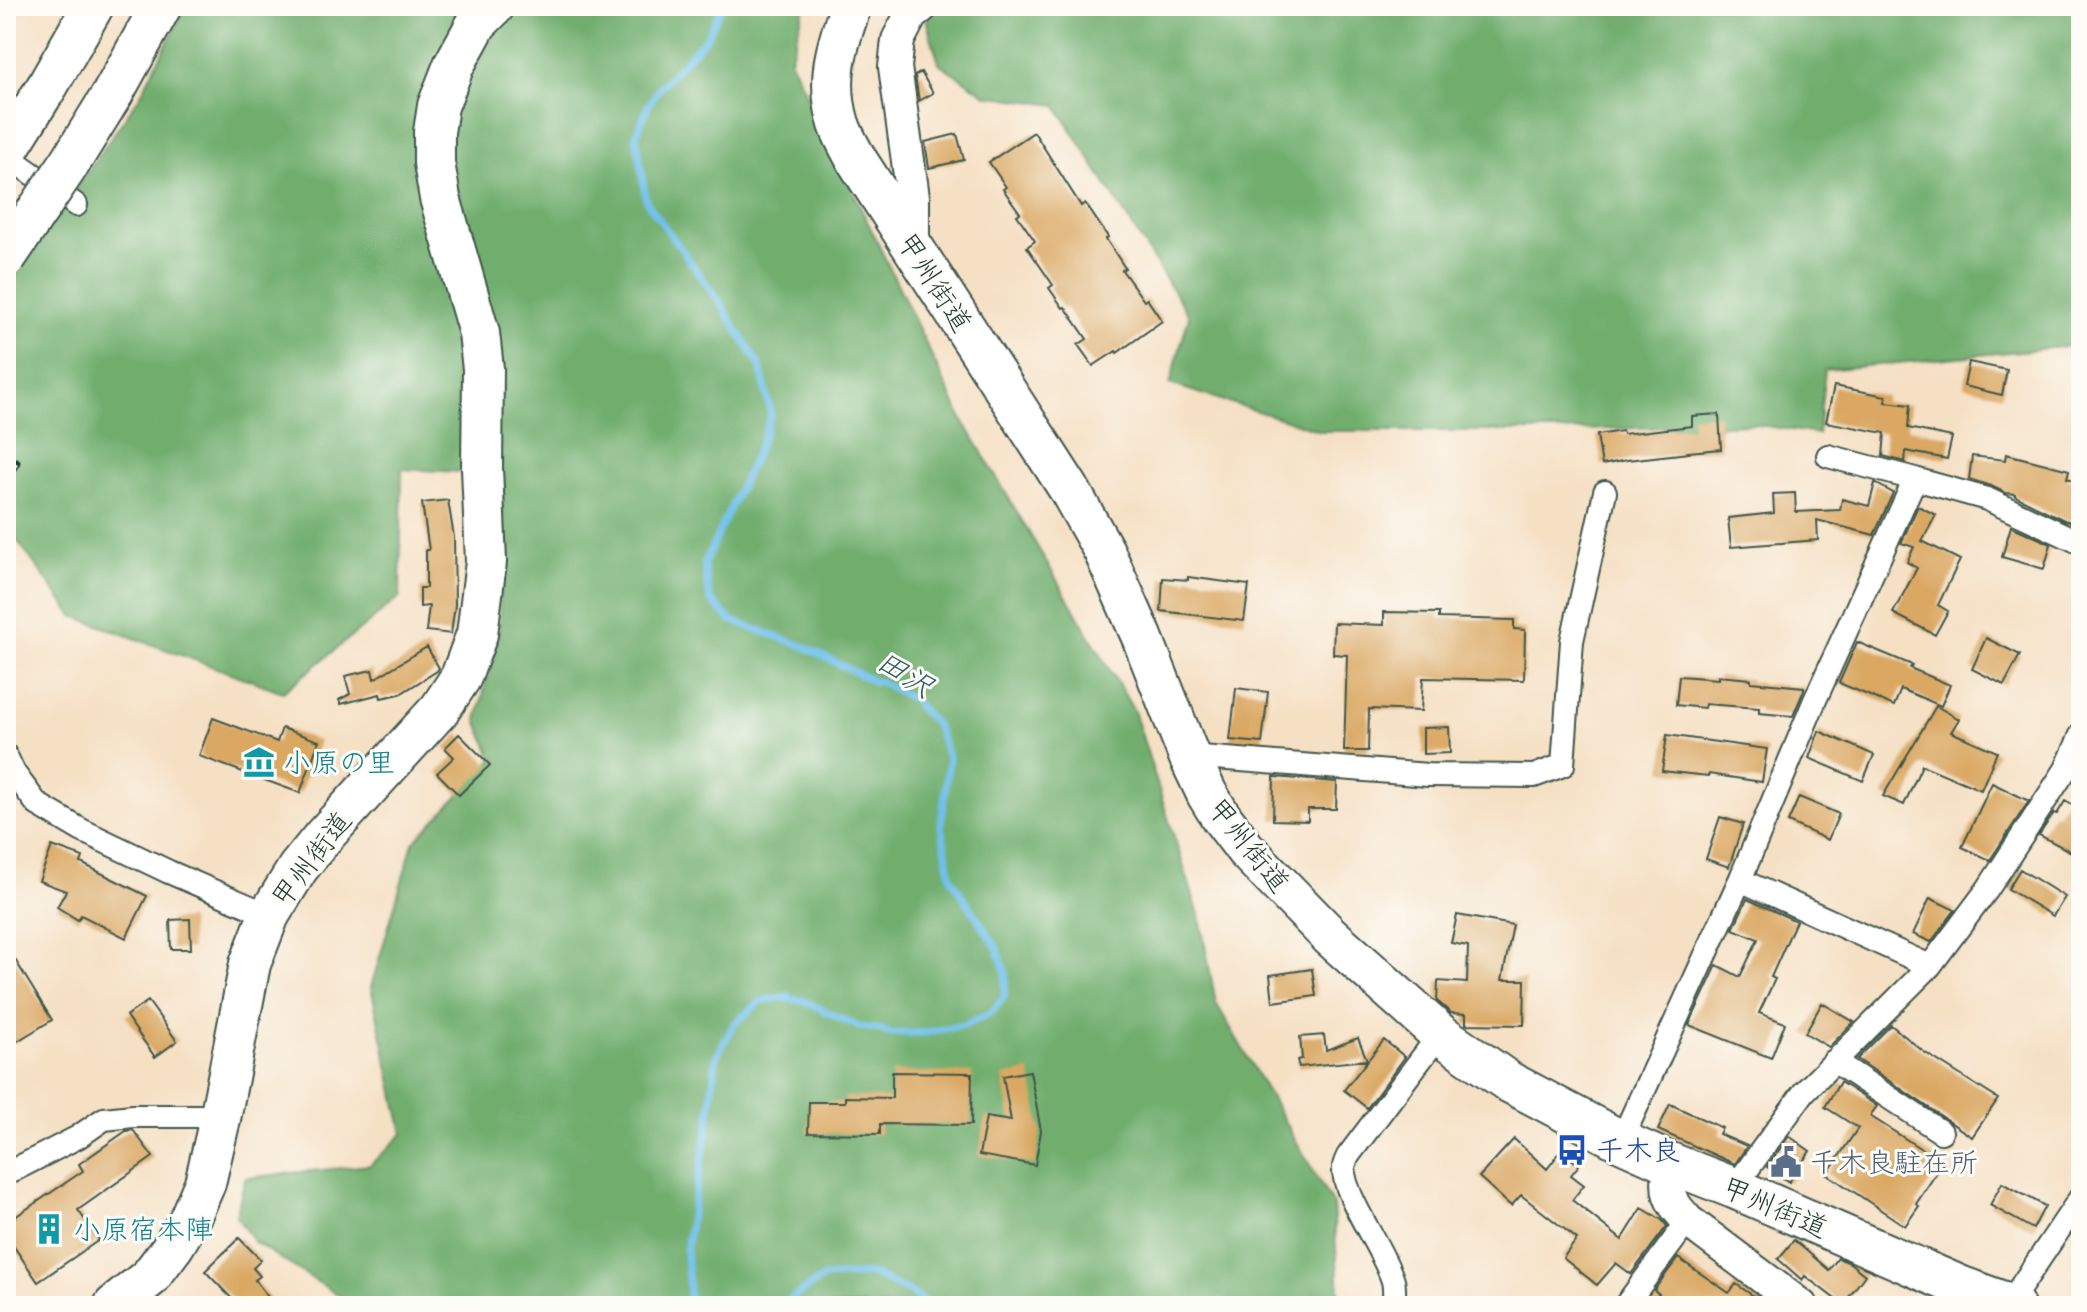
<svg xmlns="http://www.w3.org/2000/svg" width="2087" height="1312" font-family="'Indie Flower','Klee One',sans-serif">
<rect width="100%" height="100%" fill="#fdfcf7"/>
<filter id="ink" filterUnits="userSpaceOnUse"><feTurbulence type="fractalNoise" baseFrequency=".0125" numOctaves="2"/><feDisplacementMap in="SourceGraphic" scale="16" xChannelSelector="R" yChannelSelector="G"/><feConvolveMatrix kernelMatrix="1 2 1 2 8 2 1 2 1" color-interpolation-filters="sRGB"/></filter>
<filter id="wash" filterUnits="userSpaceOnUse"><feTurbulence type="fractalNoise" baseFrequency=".006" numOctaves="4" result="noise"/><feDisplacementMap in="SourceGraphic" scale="32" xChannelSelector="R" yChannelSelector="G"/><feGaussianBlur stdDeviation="1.8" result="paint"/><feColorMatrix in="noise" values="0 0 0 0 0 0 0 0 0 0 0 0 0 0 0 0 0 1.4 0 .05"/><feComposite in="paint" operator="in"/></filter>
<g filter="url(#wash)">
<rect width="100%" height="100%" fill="#f5e0c4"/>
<!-- forest -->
<path fill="#71ae6e" stroke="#487651" stroke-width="2" d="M186 6H805L790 60 961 417 1134 711 1200 918 1216 1003 1333 1205 1340 1306H356L254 1242 236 1216 245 1178 370 1165 403 1134 371 987 413 843 493 759 477 720 499 630 503 474 402 469 400 597 283 692 73 616 9 529 6 515V290L140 96Z
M922 6H2081V345L1825 370 1818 434 1752 424 1553 431H1321L1170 384 1189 316 1056 105 986 95 939 63Z"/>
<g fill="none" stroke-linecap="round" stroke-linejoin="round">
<!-- stream -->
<path stroke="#6fc0ea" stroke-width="7" d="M690 1306 686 1252 690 1222 708 1129 716 1057 734 1024 761 1001 788 996 786 999 802 1000 859 1027 882 1030 887 1033H923L964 1025 991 1013 1004 997 1006 974 997 948 951 878 941 826 949 759 937 726 912 699 879 681 875 682 803 646 730 620 710 599 704 564 761 443 771 414 760 366 717 298 646 201 636 136 648 106 658 89 707 37 722 6
M780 1306 824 1277 872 1274 912 1293 930 1306"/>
</g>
<g id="blocks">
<!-- building -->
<path fill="#daa863" d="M921 72 933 93 919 101 915 76Z
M1034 132 1081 206 1085 203 1108 237 1106 239 1125 268 1122 270 1144 301 1147 299 1162 321 1117 353 1116 351 1093 366 1078 345 1087 339 1065 307 1063 308 1049 288 1053 285 1027 247 1035 241 1017 215 1020 213 1003 189 1006 187 989 162Z
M957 134 964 160 929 168 925 142Z
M1969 362 2007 370 2002 395 1964 386Z
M1834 386 1886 396 1885 402 1910 405 1908 428 1952 437 1947 459 1906 451 1905 462 1883 456 1885 433 1826 422Z
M1719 414 1721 449 1688 452 1689 453 1627 460 1602 465 1597 435 1622 431 1623 434 1692 426V416Z
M2006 454 2069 470 2067 478 2081 482V525L2064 520 2015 496V494L2006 493 1991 486 1969 479 1972 456 2005 460Z
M1875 483 1893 493 1874 535 1817 520 1818 540 1731 547 1728 518 1774 513 1773 494 1795 493 1796 512 1840 510 1842 499 1869 506Z
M448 500 454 537 455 605 451 634 426 631 429 606 420 607V588H426V550H429L422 503Z
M1918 506 1936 515 1922 541 1960 560 1938 605 1948 611 1935 635 1893 613 1917 568 1907 562 1914 547 1901 543Z
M2011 526 2051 544 2044 569 2002 557Z
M1188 577 1249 585 1244 621 1161 611 1163 578 1188 580Z
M1384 612 1439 613V618L1514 620V629L1525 630 1524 680 1423 678 1421 711 1369 709 1368 751H1344L1347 655 1333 654 1334 623 1384 625Z
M1986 638 2020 655 2004 685 1972 669Z
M1857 642 1912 665 1910 668 1950 685 1941 706 1901 689 1894 706 1839 683Z
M427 647 439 668 437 671 400 694 381 698 380 694 341 704 339 700 350 694 345 676 372 670 374 679Z
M1679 676 1718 679V676L1751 679V682L1804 687V690L1793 716 1759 713V708L1705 704 1704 708 1676 705Z
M1236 688 1268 692 1262 743 1230 740Z
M1936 706 1959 719 1951 732 1997 752 1981 790 1922 765 1904 805 1883 796Z
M213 718 277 742 282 728 319 741 300 793 199 756Z
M1449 727 1450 753 1423 754V728Z
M1819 731 1874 755 1863 781 1809 758Z
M459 734 490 765 459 795 437 773 454 757 445 748Z
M1667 735 1767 749 1762 782 1709 774 1708 776 1662 771Z
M1274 777 1337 782 1336 809H1308V821L1273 820Z
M1992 783 2029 801 1990 860 1962 847Z
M1799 797 1839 814 1828 840 1788 822Z
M2065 801 2081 810V857L2039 835 2054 813 2057 814Z
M1720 817 1743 824 1729 867 1706 859Z
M52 846 83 857 81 863 147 896 126 938 81 915 78 920 57 907 66 891 39 881Z
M2020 869 2065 897 2053 916 2008 889Z
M1930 898 1955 910 1931 942 1913 934Z
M1747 899 1796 921 1771 977 1775 979 1759 1013 1785 1023 1771 1058 1689 1025 1717 965 1740 977 1758 939 1733 929Z
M1457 915 1513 925 1502 980H1525L1524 1025 1466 1024V1014L1451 1013 1437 1001 1438 981 1467 983 1468 946 1451 943Z
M190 919 191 949H171L170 920Z
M6 945 52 1020 6 1048Z
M1312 969 1316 996 1273 1002 1270 975Z
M148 1001 177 1041 155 1057 126 1016Z
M1822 1003 1854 1022 1829 1047 1805 1033Z
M1891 1025 1924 1052 1998 1099 1972 1137 1857 1059Z
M1324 1035 1326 1050 1358 1038 1367 1060 1299 1067 1297 1060 1302 1059 1300 1037Z
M1384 1040 1405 1057 1367 1108 1344 1090Z
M1030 1071 1041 1131 1035 1165 979 1155 986 1117 1011 1121 1003 1076Z
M892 1072 972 1073 971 1125 880 1124V1134L808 1133 809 1102H845V1097L892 1098Z
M1840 1082 1877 1106 1870 1116 1943 1163 1916 1204 1919 1206 1905 1226 1827 1174 1858 1128 1825 1107Z
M1670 1104 1722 1128 1719 1134 1747 1146 1735 1164 1658 1130Z
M133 1130 153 1157 78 1210 99 1240 38 1282 6 1235V1223L83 1171 79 1164 126 1131Z
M1789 1136 1810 1151 1789 1182 1767 1167Z
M1514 1139 1547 1169 1561 1151 1579 1165 1571 1175 1584 1185 1572 1200 1622 1240 1642 1208 1662 1220 1667 1226 1631 1274 1616 1263 1597 1285 1563 1258 1577 1239 1521 1195 1511 1206 1479 1177Z
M2002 1183 2045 1206 2033 1229 1990 1205Z
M239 1238 261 1260 253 1268 260 1276 255 1280 275 1306H239L205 1271Z
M1794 1240 1829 1270 1838 1258 1850 1263 1865 1275 1843 1305 1805 1276 1802 1280 1778 1259Z
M1678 1258 1729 1293 1736 1284 1768 1306H1649L1659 1294 1654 1290Z"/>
</g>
</g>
<g filter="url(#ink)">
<use href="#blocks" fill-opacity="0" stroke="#3f554a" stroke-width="2"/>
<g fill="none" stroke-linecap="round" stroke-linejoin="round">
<defs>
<path id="street" d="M6 155 76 205
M1915 479 1987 499 2081 543
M6 756 14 773 37 804 81 830 169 872 269 915
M1189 756 1428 775 1534 776 1563 765 1572 641 1605 492
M1740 880 1930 966
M1834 1061 1941 1132
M1621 1141 1740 880 1815 700 1915 479 1828 456
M6 1174 78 1137 104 1119 133 1116H199L220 1119
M1734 1188 1804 1092 1930 966 1987 890 2066 769 2081 735
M2009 1304 2081 1197
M1394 1306C1394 1298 1395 1289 1393 1281 1385 1252 1341 1193 1344 1167 1344 1165 1347 1158 1348 1156L1440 1034
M1625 1306 1688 1221"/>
<path id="secondary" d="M913 249V197L895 67 898 40 911 15 922 6
M1670 1163C1666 1194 1667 1198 1688 1221L1801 1306"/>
<path id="highway" d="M851 6C836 47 826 81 839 124 843 136 850 148 856 159L1069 489 1104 551 1142 637 1189 756 1207 794 1221 817 1246 850 1330 936 1440 1034 1509 1082 1621 1141 1670 1163 1734 1188 1962 1287 2014 1306
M113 93 161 6
M6 152 48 85 93 6
M114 1306 150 1277 174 1245 189 1220 205 1183 220 1119 250 964 269 915 298 868 323 837 440 709 461 677 477 634 486 562 482 468 483 369 479 333 440 198 434 163V132L438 106 454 65 477 23 494 6"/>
</defs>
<!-- street casing -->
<use href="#street" stroke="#3f554a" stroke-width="26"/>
<!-- secondary casing -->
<use href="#secondary" stroke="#3f554a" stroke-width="36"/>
<!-- highway casing -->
<use href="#highway" stroke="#3f554a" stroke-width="44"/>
<!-- street -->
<use href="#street" stroke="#fff" stroke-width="22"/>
<!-- secondary -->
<use href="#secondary" stroke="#fff" stroke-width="32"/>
<!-- highway -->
<use href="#highway" stroke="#fff" stroke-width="40"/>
<defs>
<path id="rail" d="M6 478 16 462"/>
</defs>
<!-- rail casing -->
<use href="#rail" stroke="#1f3d34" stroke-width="9"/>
<!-- rail -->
<use href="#rail" stroke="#fdfcf7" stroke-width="6" stroke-dasharray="18" stroke-linecap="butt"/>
<defs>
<path id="highway-bridge" d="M6 257 71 161 113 93"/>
</defs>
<!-- highway-bridge casing -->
<use href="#highway-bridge" stroke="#3f554a" stroke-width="44" stroke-linecap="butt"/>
<!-- highway-bridge -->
<use href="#highway-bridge" stroke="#fff" stroke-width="40"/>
</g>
</g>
<!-- icons -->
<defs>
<symbol id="museum-bare" viewBox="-9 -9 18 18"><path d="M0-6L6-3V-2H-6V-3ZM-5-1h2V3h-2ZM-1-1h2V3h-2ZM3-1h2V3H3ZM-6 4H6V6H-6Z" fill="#0f9aa8" stroke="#fdfcf7" stroke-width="2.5" paint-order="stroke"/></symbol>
<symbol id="bus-bare" viewBox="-9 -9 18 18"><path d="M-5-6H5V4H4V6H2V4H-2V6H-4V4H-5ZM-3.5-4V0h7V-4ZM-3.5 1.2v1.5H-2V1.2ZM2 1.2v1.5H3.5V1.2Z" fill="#1a4fb4" stroke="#fdfcf7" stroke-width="2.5" paint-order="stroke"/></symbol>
<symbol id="civic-bare" viewBox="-9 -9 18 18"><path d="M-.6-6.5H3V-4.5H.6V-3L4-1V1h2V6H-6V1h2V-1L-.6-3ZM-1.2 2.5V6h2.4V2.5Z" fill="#5c6f8a" stroke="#fdfcf7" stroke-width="2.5" paint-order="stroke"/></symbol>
<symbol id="building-bare" viewBox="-9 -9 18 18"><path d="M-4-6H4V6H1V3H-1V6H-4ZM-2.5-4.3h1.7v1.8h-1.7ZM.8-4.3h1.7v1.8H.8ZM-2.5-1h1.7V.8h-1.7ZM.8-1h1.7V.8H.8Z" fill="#0f9aa8" stroke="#fdfcf7" stroke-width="2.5" paint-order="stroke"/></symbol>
</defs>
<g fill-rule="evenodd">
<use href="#museum-bare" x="237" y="740" width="44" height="44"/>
<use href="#bus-bare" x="1550" y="1128" width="44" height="44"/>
<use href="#civic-bare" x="1764" y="1140" width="44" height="44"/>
<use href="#building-bare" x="27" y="1207" width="44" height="44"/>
</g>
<g text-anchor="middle" stroke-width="6" stroke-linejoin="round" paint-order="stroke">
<!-- street labels -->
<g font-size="28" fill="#1f3d34" stroke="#fdfcf7">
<text transform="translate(935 282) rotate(57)" y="10">甲州街道</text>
<text transform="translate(1249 845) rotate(51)" y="10">甲州街道</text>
<text transform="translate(311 859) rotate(-53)" y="10">甲州街道</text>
<text transform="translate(1775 1207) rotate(23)" y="10">甲州街道</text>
</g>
<!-- culture labels -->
<g font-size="28" fill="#0d838f" stroke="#fdfcf7" text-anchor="start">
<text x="283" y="772">小原の里</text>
<text x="73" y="1239">小原宿本陣</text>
</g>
<!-- transit labels -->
<g font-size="28" fill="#164399" stroke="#fdfcf7" text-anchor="start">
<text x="1596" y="1160">千木良</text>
</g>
<!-- service labels -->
<g font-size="28" fill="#4e5e75" stroke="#fdfcf7" text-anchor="start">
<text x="1810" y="1172">千木良駐在所</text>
</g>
<!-- water labels -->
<g font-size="30" font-style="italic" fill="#335e62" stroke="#fdfcf7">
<text transform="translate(905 674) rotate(32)" y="10">田沢</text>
</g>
</g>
<!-- margin -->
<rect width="2087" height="1312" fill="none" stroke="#fdfcf7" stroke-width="32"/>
</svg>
